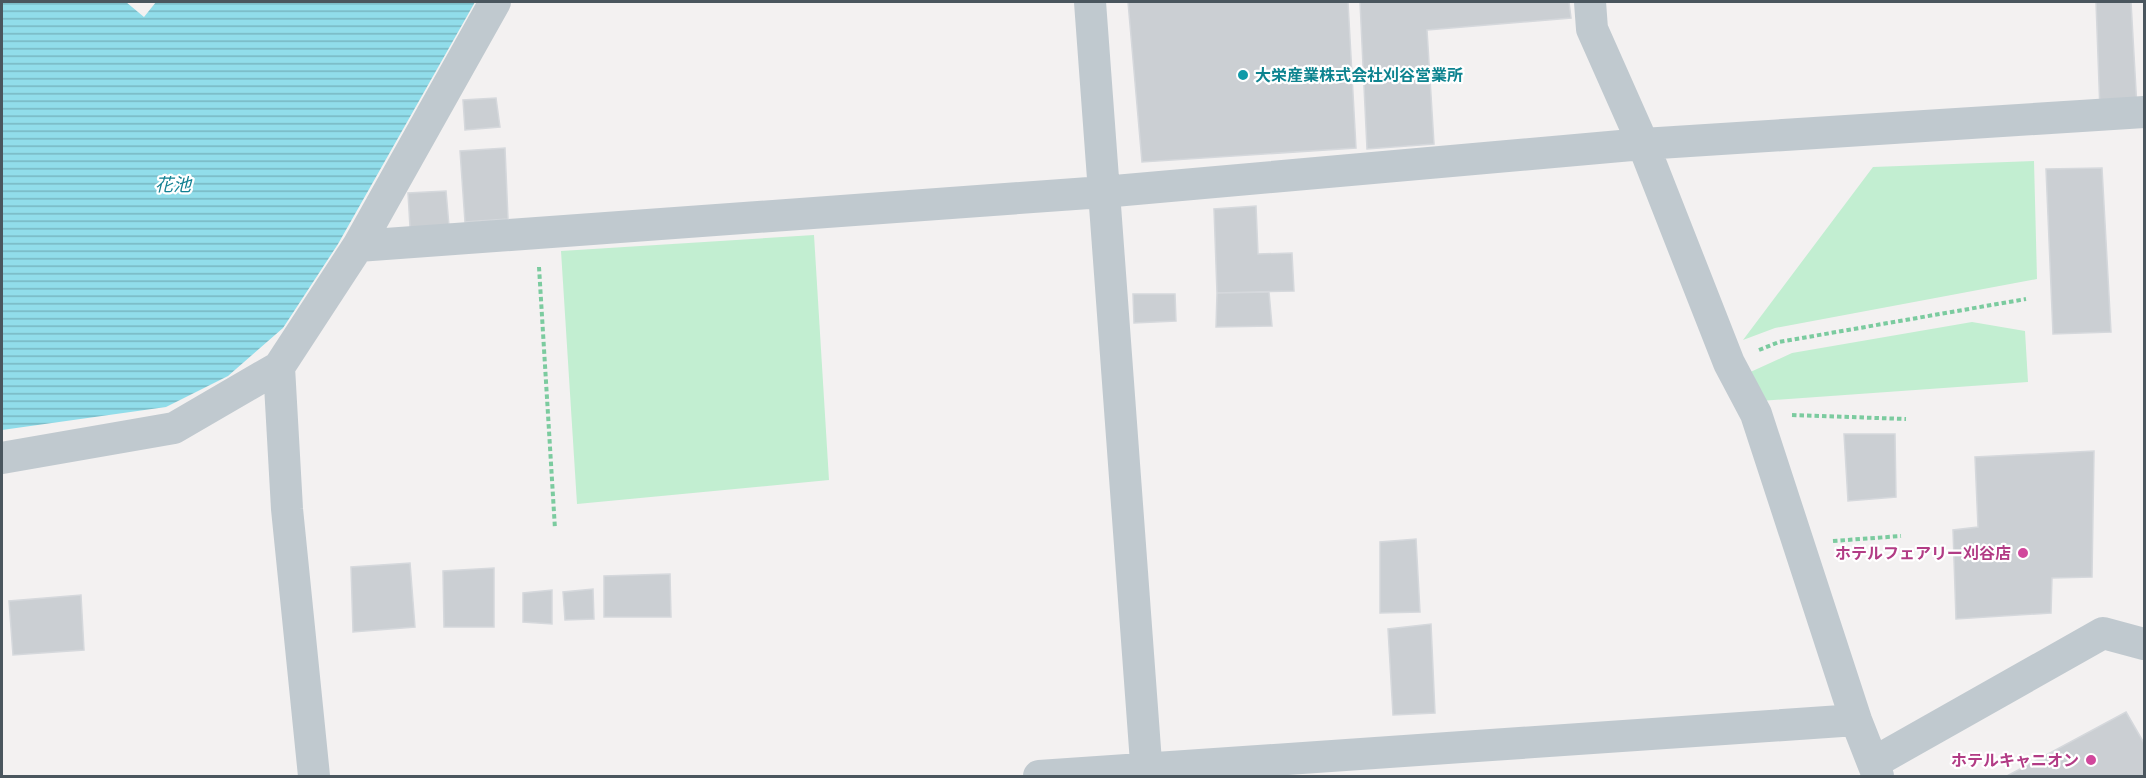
<svg xmlns="http://www.w3.org/2000/svg" width="2146" height="778" font-family="Figtree,'Noto Sans JP',sans-serif">
<defs>
<pattern id="water-rules" width="6" height="5" patternUnits="userSpaceOnUse" patternTransform="scale(1.5)"><rect width="6" height="5" fill="#91ddea"/><path d="M0 2.5h6" fill="none" stroke="#78b6c1"/></pattern>
</defs>
<rect width="100%" height="100%" fill="#f3f1f1"/>
<!-- grass -->
<path fill="#c2eed1" d="M2034 161 2037 279 1775 328 1743 340 1873 167Z
M814 235 829 480 577 504 561 251Z
M1972 322 2025 331 2028 382 1760 401 1746 374 1792 353Z"/>
<!-- water -->
<path fill="url(#water-rules)" d="M2 2H126L144 17 156 2H475L338 244 283 328 228 376 166 407 2 430Z"/>
<!-- building -->
<path fill="#cbcfd3" stroke="#d5d8dc" stroke-width="1.5" d="M1128 2H1348L1356 148 1142 162Z
M1360 2H1569L1571 18 1427 30 1434 144 1367 149Z
M2096 2H2131L2137 108 2100 111Z
M496 98 500 127 465 130 463 100Z
M505 148 508 219 465 222 460 151Z
M2102 168 2111 332 2053 334 2046 169Z
M446 191 449 226 410 227 408 193Z
M1256 206 1258 254 1292 253 1294 291 1217 293 1214 209Z
M1269 292 1272 326 1216 327 1217 293Z
M1133 294H1175L1176 321 1134 323Z
M1844 434H1895L1896 497 1848 501Z
M2094 451 2092 577 2052 578 2051 613 1956 619 1953 530 1978 527 1975 457Z
M1416 539 1420 612 1380 613V542Z
M410 563 415 627 353 632 351 567Z
M494 568V627H444L443 571Z
M670 574 671 617H604V576Z
M593 589 594 619 565 620 563 592Z
M552 590V624L523 622V593Z
M81 595 84 650 13 655 9 601Z
M1431 624 1435 713 1393 715 1388 629Z
M2126 712 2144 743V776H2007Z"/>
<g fill="none" stroke-linecap="round" stroke-linejoin="round">
<!-- path -->
<path stroke="#7bcb9f" stroke-width="4" stroke-dasharray="4.5 3" stroke-linecap="butt" d="M539 267 555 529
M1759 350 1779 342 2026 299
M1792 415 1906 419
M1833 541 1901 536"/>
<!-- minor -->
<path stroke="#c0c9cf" stroke-width="32" d="M1090 2 1147 776
M1590 2 1592 29 1643 144 1729 363 1756 414 1856 720 1878 776
M358 246 1103 192 1643 144 2144 112
M279 367 287 509 314 776
M2 458 174 428 279 367 358 246 495 2
M1873 763 2103 633 2144 644
M1039 776 1856 720"/>
</g>
<!-- markers -->
<circle fill="#0f9aa8" stroke="#fff" stroke-width="2" cx="1243" cy="75" r="6"/>
<g fill="#d1479c" stroke="#fff" stroke-width="2">
<circle cx="2023" cy="553" r="6"/>
<circle cx="2091" cy="760" r="6"/>
</g>
<g text-anchor="middle" stroke-width="4.5" stroke-linejoin="round" paint-order="stroke">
<!-- culture labels -->
<g font-size="16" font-weight="bold" fill="#0d838f" stroke="#fff" text-anchor="start">
<text x="1255" y="81">大栄産業株式会社刈谷営業所</text>
</g>
<!-- hotel labels -->
<g font-size="16" font-weight="bold" fill="#b23c85" stroke="#fff" text-anchor="end">
<text x="2011" y="559">ホテルフェアリー刈谷店</text>
<text x="2079" y="766">ホテルキャニオン</text>
</g>
<!-- water labels -->
<g font-size="18" font-style="italic" fill="#128092" stroke="#fff">
<text x="173" y="191">花池</text>
</g>
</g>
<!-- border -->
<rect width="2146" height="778" fill="none" stroke="#4a565e" stroke-width="6"/>
</svg>
